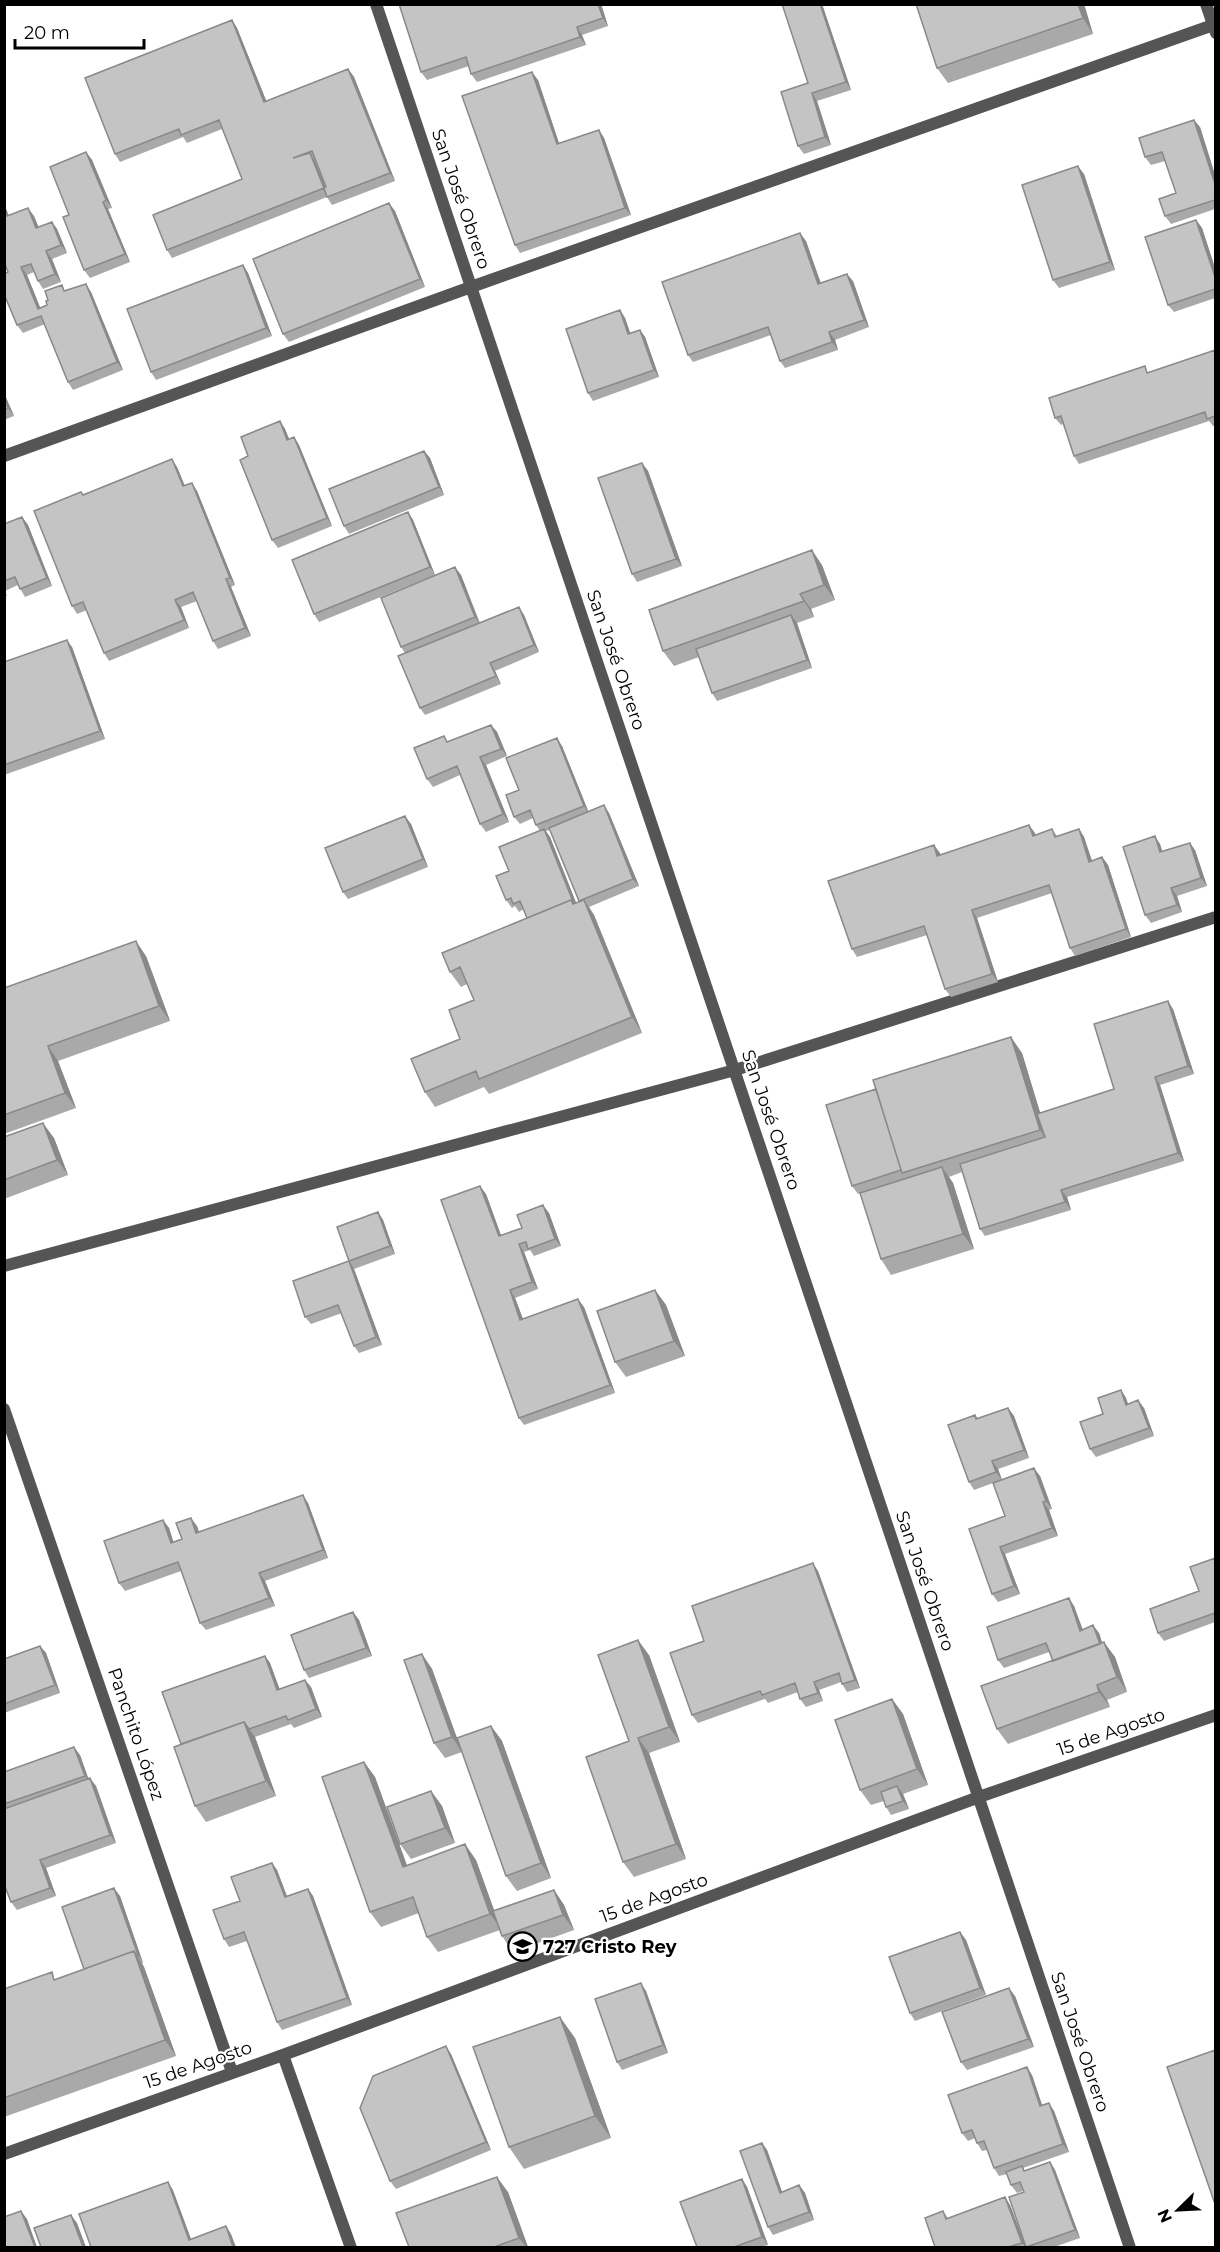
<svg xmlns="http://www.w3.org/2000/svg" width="1220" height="2252" font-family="Montserrat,sans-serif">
<rect width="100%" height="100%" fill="#fff"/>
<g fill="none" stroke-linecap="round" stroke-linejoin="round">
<!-- street -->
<path stroke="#555" stroke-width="12" d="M376 4 1130 2248
M1206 4 1216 33
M4 456 471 287 1216 24
M4 1266 735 1070 1216 917
M4 1409 232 2072
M283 2055 351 2248
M4 2154 283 2055 979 1797 1216 1715"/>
</g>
<!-- wall -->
<path fill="#a9a9a9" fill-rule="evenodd" d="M399 4H601L608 26 582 35 586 45 477 82 471 74 469 66 427 80 421 72Z
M822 4 851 90 817 101 831 145 804 154 798 146 808 83Z
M916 4H1084L1093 34 948 83 937 68Z
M232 20 237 28 266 101 348 69 354 77 395 181 332 205 327 197 172 258 167 250 242 179 222 129 187 143 183 137 120 162 115 154ZM315 160H316L325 186Z
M538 80 559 144 599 130 604 138 631 215 520 253 515 245Z
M1200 127 1215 175V209L1171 224 1165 216 1176 193 1165 161 1151 165 1145 157Z
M86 152 92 160 112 208 108 209 130 262 90 278 84 270 69 215Z
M1084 174 1115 270 1059 288 1053 280Z
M395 211 425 287 289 342 283 334Z
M9 215 34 216 38 227 52 222 57 229 67 253 52 259 61 282 43 289 38 281 34 272 27 275 40 308 47 305 48 300 66 290 91 292 123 370 73 390 68 382 45 324 23 333 17 325Z
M1196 220 1202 228 1215 268V298L1174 312 1168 305Z
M806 241 820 283 853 281 869 327 835 340 838 350 785 368 780 361 771 335 693 362 688 355Z
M243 265 248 273 272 336 156 380 151 372Z
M620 310 625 318 630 333 640 330 645 337 659 377 593 401 588 393Z
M1215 350V426H1213L1209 421 1079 464 1074 456 1063 424 1061 425 1055 418 1149 372Z
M4 393 14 416 4 420Z
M280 421 285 429 289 440 294 437 299 445 332 526 278 548 272 540 248 456Z
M424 451 430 458 444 495 349 534 344 526Z
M642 463 648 471 682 566 637 582 632 574Z
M177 467 185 486 197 491 235 585 231 587 251 636 218 649 213 641 197 601 181 607 189 628 109 661 104 653 87 610 77 614 72 606 81 492 84 495Z
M408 512 413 520 435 575 319 622 314 614Z
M22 517 28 525 52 586 25 597 18 585 5 591 7 596H4V524Z
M822 565 835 600 811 609 814 617 797 623 812 668 717 701 712 693 699 657 674 666 663 651Z
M461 575 480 623 524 615 539 652 495 671 501 684 425 715 420 708 405 653 401 647Z
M72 647 105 739 4 775V662Z
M491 725 497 732 507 756 486 765 509 822 486 832 480 824 460 775 433 787 427 779 444 736 448 742Z
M562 746 588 811 609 813 639 886 589 907 594 915 642 1033 489 1094 484 1087 435 1107 425 1092 460 1039 474 1000 467 984 461 987 450 972 527 918 524 909 519 912 515 906 512 908 506 900 509 871 540 831 536 825 533 818 520 824 514 817 519 790ZM550 830 580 901 576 903 550 837 546 831Z
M411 824 428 867 348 899 343 892Z
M1052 829 1057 836 1079 829 1084 837 1092 861 1102 857 1108 865 1131 937 1075 956 1070 948 1052 893 977 918 998 982 951 997 945 989 927 935 857 957 852 949 934 845 940 855 1035 833V835Z
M1160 844 1162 852 1195 850 1207 886 1177 896 1182 912 1151 923 1145 915Z
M146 956 170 1021 58 1061 76 1108 4 1134V988Z
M1173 1009 1194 1074 1160 1085 1184 1161 1067 1197 1071 1210 985 1236 980 1229 962 1172 949 1177 953 1183 974 1249 891 1275 881 1259 906 1179 858 1194 852 1186 1022 1053 1040 1113 1114 1089Z
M4 1137 54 1138 68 1175 4 1199Z
M486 1194 501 1235 522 1228 549 1213 561 1246 534 1256 530 1250 524 1252 538 1289 515 1298 523 1319 584 1307 615 1393 524 1425 519 1418Z
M378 1212 383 1220 395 1254 354 1269 382 1345 359 1353 354 1346 342 1313 311 1324 305 1317 349 1261Z
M655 1290 666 1305 685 1356 626 1377 615 1362Z
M1121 1390 1126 1398 1128 1404 1144 1408 1154 1436 1096 1457 1090 1449 1103 1414Z
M1008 1408 1014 1416 1029 1458 998 1469 1002 1480 1040 1476 1052 1509 1049 1510 1058 1536 1005 1554 1020 1594 998 1602 992 1594 1005 1516 993 1483 974 1490 969 1482 975 1415 978 1418Z
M308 1503 328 1558 265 1581 275 1606 206 1630 200 1623 181 1571 125 1591 119 1583 163 1520 169 1528 173 1542 182 1539 197 1526 199 1533Z
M1215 1558V1622L1164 1641 1158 1633 1199 1591Z
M818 1571 860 1688 847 1692 841 1682 819 1690 823 1701 806 1707 800 1699 798 1692 768 1703 765 1699 698 1723 692 1715 704 1641Z
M1074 1606 1082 1630 1099 1633 1102 1643 1115 1657 1127 1692 1107 1700 1110 1707 1008 1744 997 1729 1053 1661 1049 1652 1004 1668 998 1660Z
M353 1612 359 1620 372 1656 309 1678 304 1670Z
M40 1646 46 1653 60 1693 4 1713V1659Z
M422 1654 432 1669 457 1738 491 1726 502 1741 551 1878 517 1891 506 1876 462 1752 445 1758 434 1743Z
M649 1655 680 1742 649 1753 686 1859 634 1877 623 1862 629 1741Z
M265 1656 270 1663 279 1689 311 1687 322 1717 294 1728 291 1724 255 1737 276 1796 206 1822 195 1806 181 1744Z
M892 1699 903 1714 928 1785 903 1794 909 1809 891 1815 886 1807 884 1801 871 1805 860 1790Z
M80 1755 88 1779 96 1786 116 1843 46 1868 56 1896 17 1910 11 1902 4 1884V1772Z
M364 1762 375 1777 407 1866 476 1860 494 1911 554 1890 564 1905 574 1930 513 1952 502 1936 500 1930 438 1952 427 1937 419 1913 381 1927 370 1912Z
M431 1791 442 1806 455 1843 411 1859 400 1844Z
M272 1863 277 1870 287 1896 308 1889 313 1896 352 2005 282 2030 277 2022 247 1941 229 1947 224 1939Z
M120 1896 143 1963H142L144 1967 176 2056 4 2117V1989L56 1979 84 1969Z
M960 1932 966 1940 986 1995 915 2021 910 2013Z
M646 1991 668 2053 622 2070 617 2062Z
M1015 1996 1034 2047 967 2070 961 2062Z
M575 2038 611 2138 524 2169 509 2147Z
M451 2054 491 2150 396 2189 390 2181Z
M1032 2075 1042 2105 1054 2111 1069 2152 1023 2168 1025 2171 1050 2162 1055 2170 1080 2238 1054 2247H1026L1023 2191 1017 2193 1011 2185 1007 2174 999 2176 994 2168 987 2150 982 2151 977 2143 975 2138 968 2141 962 2133Z
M762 2143 767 2150 782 2192 799 2185 805 2193 814 2220 773 2235 768 2227Z
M742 2179 747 2187 768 2245 761 2247H697Z
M508 2192 528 2247H409Z
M1005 2197 1010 2205 1026 2247H935L943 2211 948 2218Z"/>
<!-- shaded-wall -->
<path fill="#898989" d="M598 4H601L608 26 603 18Z
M820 4H822L851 90 846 82Z
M1078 4H1084L1093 34 1083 18Z
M232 20 237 28 270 110 264 102Z
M577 27 582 35 586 45 580 37Z
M348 69 354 77 395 181 390 173Z
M532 72 538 80 562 152 557 144Z
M812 93 817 101 831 145 825 137Z
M1194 120 1200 127 1215 175V184Z
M599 130 604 138 631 215 625 208Z
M86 152 92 160 112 208 106 200Z
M310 153 315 161 329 196 324 188Z
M1078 166 1084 174 1115 270 1110 262Z
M103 202 108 209 130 262 125 254Z
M4 203 12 224 7 216 4 210Z
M389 203 395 211 425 287 420 279Z
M28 208 34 216 42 235 36 228Z
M1196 220 1202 228 1215 268V277Z
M52 222 57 229 67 253 61 245Z
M800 233 806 241 824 292 818 284Z
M46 251 52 259 61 282 55 274Z
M243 265 248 273 272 336 266 328Z
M21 267 27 275 44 317 38 309Z
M847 274 853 281 869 327 864 320Z
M86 284 91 292 123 370 117 362Z
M620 310 625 318 633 341 628 334Z
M640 330 645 337 659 377 654 370Z
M829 332 835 340 838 350 832 342Z
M4 393 14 416 8 408 4 399Z
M280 421 285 429 293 448 287 440Z
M294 437 299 445 332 526 327 518Z
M424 451 430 458 444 495 439 487Z
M172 459 177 467 188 494 183 486Z
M642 463 648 471 682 566 676 559Z
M192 483 197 491 235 585 230 578Z
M408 512 413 520 435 575 430 567Z
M22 517 28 525 52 586 47 578Z
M812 550 822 565 835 600 824 585Z
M455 567 461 575 480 625 475 617Z
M226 579 231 587 251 636 245 628Z
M800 594 811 609 814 617 804 601Z
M175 600 181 607 189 628 184 620Z
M519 607 524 615 539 652 534 645Z
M791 615 797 623 812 668 807 660Z
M67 640 72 647 105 739 100 731Z
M490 663 495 671 501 684 496 676Z
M491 725 497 732 507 756 501 749Z
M557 738 562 746 589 813 584 806Z
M480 757 486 765 509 822 503 814Z
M604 805 609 813 639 886 633 879Z
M405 816 411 824 428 867 423 859Z
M1029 825 1035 833 1038 844 1033 836Z
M544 829 550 837 583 920 576 908Z
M1079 829 1084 837 1095 870 1089 862Z
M1155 836 1160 844 1165 860 1160 852Z
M1190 843 1195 850 1207 886 1201 878Z
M934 845 940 853 943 863 937 856Z
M1102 857 1108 865 1131 937 1126 929Z
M1171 888 1177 896 1182 912 1177 905Z
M584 900 594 915 642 1033 632 1017Z
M972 910 977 918 998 982 992 974Z
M136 941 146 956 170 1021 159 1006Z
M1168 1001 1173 1009 1194 1074 1188 1066Z
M1011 1037 1022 1053 1050 1145 1040 1130Z
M48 1046 58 1061 76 1108 65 1093Z
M1155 1077 1160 1085 1184 1161 1178 1153Z
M43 1123 54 1138 68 1175 57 1160Z
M942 1167 953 1183 974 1249 963 1234Z
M480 1186 486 1194 504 1244 499 1236Z
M1061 1190 1067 1197 1071 1210 1065 1202Z
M543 1205 549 1213 561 1246 555 1239Z
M378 1212 383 1220 395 1254 390 1246Z
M519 1244 524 1252 538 1289 532 1282Z
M349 1261 354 1269 382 1345 376 1337Z
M510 1290 515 1298 526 1327 520 1320Z
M655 1290 666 1305 685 1356 674 1341Z
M578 1299 584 1307 615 1393 610 1385Z
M1121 1390 1126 1398 1131 1413 1126 1405Z
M1138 1400 1144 1408 1154 1436 1149 1428Z
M1008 1408 1014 1416 1029 1458 1024 1450Z
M992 1461 998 1469 1002 1480 996 1472Z
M1034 1468 1040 1476 1052 1509 1046 1501Z
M303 1495 308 1503 328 1558 323 1550Z
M1043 1502 1049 1510 1058 1536 1052 1528Z
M191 1518 197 1526 202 1541 196 1533Z
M163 1520 169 1528 176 1550 171 1543Z
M1000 1547 1005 1554 1020 1594 1014 1586Z
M813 1563 818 1571 860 1688 855 1680Z
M259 1573 265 1581 275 1606 269 1598Z
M1069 1598 1074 1606 1086 1638 1080 1631Z
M353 1612 359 1620 372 1656 366 1648Z
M1093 1625 1099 1633 1108 1660 1103 1652Z
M638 1640 649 1655 680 1742 669 1727Z
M1104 1642 1115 1657 1127 1692 1117 1677Z
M40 1646 46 1653 60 1693 55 1685Z
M422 1654 432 1669 462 1752 452 1737Z
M265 1656 270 1663 283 1698 277 1690Z
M305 1680 311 1687 322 1717 316 1709Z
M814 1682 819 1690 823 1701 818 1693Z
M1097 1685 1107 1700 1110 1707 1099 1692Z
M892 1699 903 1714 928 1785 917 1769Z
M244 1722 255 1737 276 1796 266 1781Z
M491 1726 502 1741 551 1878 541 1863Z
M638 1738 649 1753 686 1859 676 1844Z
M74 1747 80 1755 90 1783 85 1776Z
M364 1762 375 1777 413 1882 403 1867Z
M90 1778 96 1786 116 1843 110 1835Z
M897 1786 903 1794 909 1809 903 1801Z
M431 1791 442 1806 455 1843 445 1828Z
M465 1844 476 1860 501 1929 490 1914Z
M40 1860 46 1868 56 1896 50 1888Z
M272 1863 277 1870 290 1905 285 1897Z
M114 1888 120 1896 143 1963 138 1955Z
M308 1889 313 1896 352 2005 347 1998Z
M554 1890 564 1905 574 1930 563 1915Z
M960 1932 966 1940 986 1995 980 1988Z
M134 1951 144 1967 176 2056 165 2040Z
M641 1983 646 1991 668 2053 663 2045Z
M1009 1988 1015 1996 1034 2047 1028 2039Z
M560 2017 575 2038 611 2138 595 2116Z
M446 2046 451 2054 491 2150 486 2142Z
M1027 2067 1032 2075 1045 2114 1040 2106Z
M1049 2103 1054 2111 1069 2152 1063 2144Z
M762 2143 767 2150 785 2200 780 2193Z
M1050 2162 1055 2170 1080 2238 1075 2230Z
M497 2177 508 2192 528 2247H526L519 2238Z
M742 2179 747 2187 768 2245 762 2237Z
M168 2182 173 2190 194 2247 189 2240Z
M799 2185 805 2193 814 2220 809 2212Z
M1005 2197 1010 2205 1026 2247 1022 2243Z
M21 2211 27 2219 37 2247H35Z
M71 2215 77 2223 86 2247H83Z
M226 2226 231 2234 236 2247H233Z"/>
<!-- building -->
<path fill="#c4c4c4" stroke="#898989" stroke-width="1.5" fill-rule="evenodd" d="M399 4H598L603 18 577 27 580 37 471 74 466 57 421 72Z
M782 4H820L846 82 812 93 825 137 798 146 781 92 808 83Z
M916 4H1078L1083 18 937 68Z
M232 20 264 102 348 69 390 173 327 197 324 188 167 250 153 215 242 179 219 120 181 135 179 129 115 154 85 78ZM312 151 326 187 324 188 310 153 293 158Z
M532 72 557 144 599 130 625 208 515 245 462 96Z
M1194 120 1215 184V200L1165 216 1159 199 1176 193 1162 152 1145 157 1139 138Z
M86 152 106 200 103 202 125 254 84 270 63 217 69 215 50 167Z
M1078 166 1110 262 1053 280 1022 185Z
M389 203 420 279 283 334 253 259Z
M28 208 36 228 52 222 61 245 46 251 55 274 38 281 31 264 21 267 38 309 47 305 46 301 48 300 45 291 62 285 64 291 86 284 117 362 68 382 41 316 17 325 4 294V274L8 272 4 262V210L7 216Z
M1196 220 1215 277V289L1168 305 1145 237Z
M800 233 818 284 847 274 864 320 829 332 832 342 780 361 768 327 688 355 662 282Z
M243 265 266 328 151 372 127 309Z
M620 310 628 334 640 330 654 370 588 393 566 329Z
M1215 350V416L1207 419 1205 412 1074 456 1061 416 1055 418 1049 398 1145 366 1147 373Z
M4 399 8 408 4 410Z
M280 421 287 440 294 437 327 518 272 540 240 460 248 456 241 437Z
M424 451 439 487 344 526 329 489Z
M172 459 183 486 192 483 230 578 226 579 245 628 213 641 193 592 175 600 184 620 104 653 83 602 72 606 34 511 81 492 83 495Z
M642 463 676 559 632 574 598 478Z
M408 512 430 567 314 614 292 560Z
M22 517 47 578 20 589 15 577 4 581V524Z
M812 550 824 585 800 594 804 601 663 651 649 610Z
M455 567 475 617 401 647 381 598Z
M519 607 534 645 490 663 496 676 420 708 398 656Z
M791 615 807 660 712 693 696 649Z
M67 640 100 731 4 765V662Z
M491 725 501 749 480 757 503 814 480 824 457 766 427 779 414 748 444 736 447 742Z
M557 738 584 806 536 825 530 810 514 817 506 795 519 790 506 758Z
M604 805 633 879 579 901 549 828Z
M405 816 423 859 343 892 325 848Z
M1029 825 1033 836 1052 829 1055 837 1079 829 1089 862 1102 857 1126 929 1070 948 1049 885 972 910 992 974 945 989 924 926 852 949 828 881 934 845 937 856Z
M544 829 574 904 571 900 527 918 520 901 513 904 511 898 506 900 496 876 509 871 499 847Z
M1155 836 1160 852 1190 843 1201 878 1171 888 1177 905 1145 915 1123 847Z
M571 900 573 904 584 900 632 1017 479 1079 476 1071 425 1092 411 1059 460 1039 449 1010 474 1000 460 967 450 972 442 953Z
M136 941 159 1006 48 1046 65 1093 4 1115V988Z
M1168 1001 1188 1066 1155 1077 1178 1153 1061 1190 1065 1202 980 1229 960 1164 1045 1137 1037 1114 1114 1089 1094 1024Z
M1011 1037 1040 1130 902 1173 873 1080Z
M876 1089 901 1170 852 1186 826 1105Z
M43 1123 57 1160 4 1180V1137Z
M942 1167 963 1234 881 1259 860 1193Z
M480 1186 499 1236 522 1228 517 1215 543 1205 555 1239 528 1249 526 1242 519 1244 532 1282 510 1290 520 1320 578 1299 610 1385 519 1418 441 1200Z
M378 1212 390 1246 349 1261 337 1227Z
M349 1261 376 1337 354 1346 338 1305 305 1317 293 1281Z
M655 1290 674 1341 615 1362 597 1311Z
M1121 1390 1126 1405 1138 1400 1149 1428 1090 1449 1080 1422 1103 1414 1098 1398Z
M1008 1408 1024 1450 992 1461 996 1472 969 1482 948 1425 975 1415 976 1419Z
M1034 1468 1046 1501 1043 1502 1052 1528 1000 1547 1014 1586 992 1594 969 1529 1005 1516 993 1483Z
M303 1495 323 1550 259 1573 269 1598 200 1623 178 1562 119 1583 104 1541 163 1520 171 1543 182 1539 176 1523 191 1518 196 1533Z
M1215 1558V1613L1158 1633 1150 1609 1199 1591 1190 1567Z
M813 1563 855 1680 842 1684 839 1673 814 1682 818 1693 800 1699 795 1683 762 1695 760 1691 692 1715 670 1653 704 1641 692 1606Z
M1069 1598 1080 1631 1093 1625 1100 1644 1053 1661 1046 1643 998 1660 987 1627Z
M353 1612 366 1648 304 1670 291 1635Z
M638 1640 669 1727 638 1738 676 1844 623 1862 586 1757 629 1741 598 1655Z
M1104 1642 1117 1677 1097 1685 1099 1692 997 1729 981 1686Z
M40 1646 55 1685 4 1704V1659Z
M422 1654 452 1737 434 1743 404 1660Z
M265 1656 277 1690 305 1680 316 1709 288 1720 286 1716 249 1729 244 1722 181 1744 162 1692Z
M892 1699 917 1769 860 1790 835 1720Z
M244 1722 266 1781 195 1806 174 1747Z
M491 1726 541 1863 506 1876 457 1738Z
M74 1747 85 1776 4 1804V1772Z
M364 1762 403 1867 465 1844 490 1914 427 1937 413 1897 370 1912 322 1777Z
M90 1778 110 1835 40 1860 50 1888 11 1902 4 1884V1809Z
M897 1786 903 1801 886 1807 881 1792Z
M431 1791 445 1828 400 1844 387 1807Z
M272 1863 285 1897 308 1889 347 1998 277 2022 244 1932 224 1939 213 1910 240 1901 231 1877Z
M114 1888 138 1955 137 1956 134 1951 84 1969 62 1907Z
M554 1890 563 1915 502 1936 493 1911Z
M960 1932 980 1988 910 2013 889 1957Z
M134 1951 165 2040 4 2098V1989L52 1972 54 1980Z
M641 1983 663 2045 617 2062 595 1999Z
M1009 1988 1028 2039 961 2062 942 2012Z
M560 2017 595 2116 509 2147 473 2047Z
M446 2046 486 2142 390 2181 360 2108 373 2076Z
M1215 2050V2204L1167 2067Z
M1027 2067 1040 2106 1049 2103 1063 2144 994 2168 984 2141 977 2143 972 2130 962 2133 948 2095Z
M762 2143 780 2193 799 2185 809 2212 768 2227 740 2151Z
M1050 2162 1075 2230 1026 2247 1009 2197 1024 2192 1020 2182 1011 2185 1006 2172 1022 2166 1024 2171Z
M497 2177 519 2238 494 2247H409L396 2213Z
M742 2179 762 2237 734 2247H697L680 2202Z
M168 2182 189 2240 226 2226 233 2247H91L79 2214Z
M1005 2197 1022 2243 1008 2247H935L925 2218 943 2211 946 2219Z
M21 2211 35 2247H4V2217Z
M71 2215 83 2247H41L34 2228Z"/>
<!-- icons -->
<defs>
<symbol id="school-ring" viewBox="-11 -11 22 22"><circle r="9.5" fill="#fff" stroke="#000" stroke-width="1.5"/><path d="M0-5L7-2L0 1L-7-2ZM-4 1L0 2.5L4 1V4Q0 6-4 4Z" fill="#000"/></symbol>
</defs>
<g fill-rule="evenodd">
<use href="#school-ring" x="506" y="1930" width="33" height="33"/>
</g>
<g text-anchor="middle" stroke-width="4.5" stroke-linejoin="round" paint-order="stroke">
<!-- street labels -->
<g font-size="18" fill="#000" stroke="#fff">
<text transform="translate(461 199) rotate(71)" y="6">San José Obrero</text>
<text transform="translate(616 660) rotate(71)" y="6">San José Obrero</text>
<text transform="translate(771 1120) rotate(71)" y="6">San José Obrero</text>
<text transform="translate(925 1581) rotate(71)" y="6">San José Obrero</text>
<text transform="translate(1111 1732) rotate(-19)" y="6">15 de Agosto</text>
<text transform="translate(136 1734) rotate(71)" y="6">Panchito López</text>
<text transform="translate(654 1898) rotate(-20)" y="6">15 de Agosto</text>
<text transform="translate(1080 2042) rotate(71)" y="6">San José Obrero</text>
<text transform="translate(198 2065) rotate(-19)" y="6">15 de Agosto</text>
</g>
<!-- poi labels -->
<g font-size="18" font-weight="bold" fill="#000" stroke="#fff" text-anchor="start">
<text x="543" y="1953">727 Cristo Rey</text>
</g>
</g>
<!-- border -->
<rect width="1220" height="2252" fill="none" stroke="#000000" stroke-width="12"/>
<!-- north arrow -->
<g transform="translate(1178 2210) rotate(246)" stroke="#ffffff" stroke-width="4.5" paint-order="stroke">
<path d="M0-4.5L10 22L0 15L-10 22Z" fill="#000000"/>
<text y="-9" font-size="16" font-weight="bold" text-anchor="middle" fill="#000000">N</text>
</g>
<!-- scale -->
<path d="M15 39v9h129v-9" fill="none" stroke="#000000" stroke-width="3"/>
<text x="24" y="39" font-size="18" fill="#000000" stroke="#ffffff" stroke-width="4.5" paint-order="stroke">20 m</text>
</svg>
